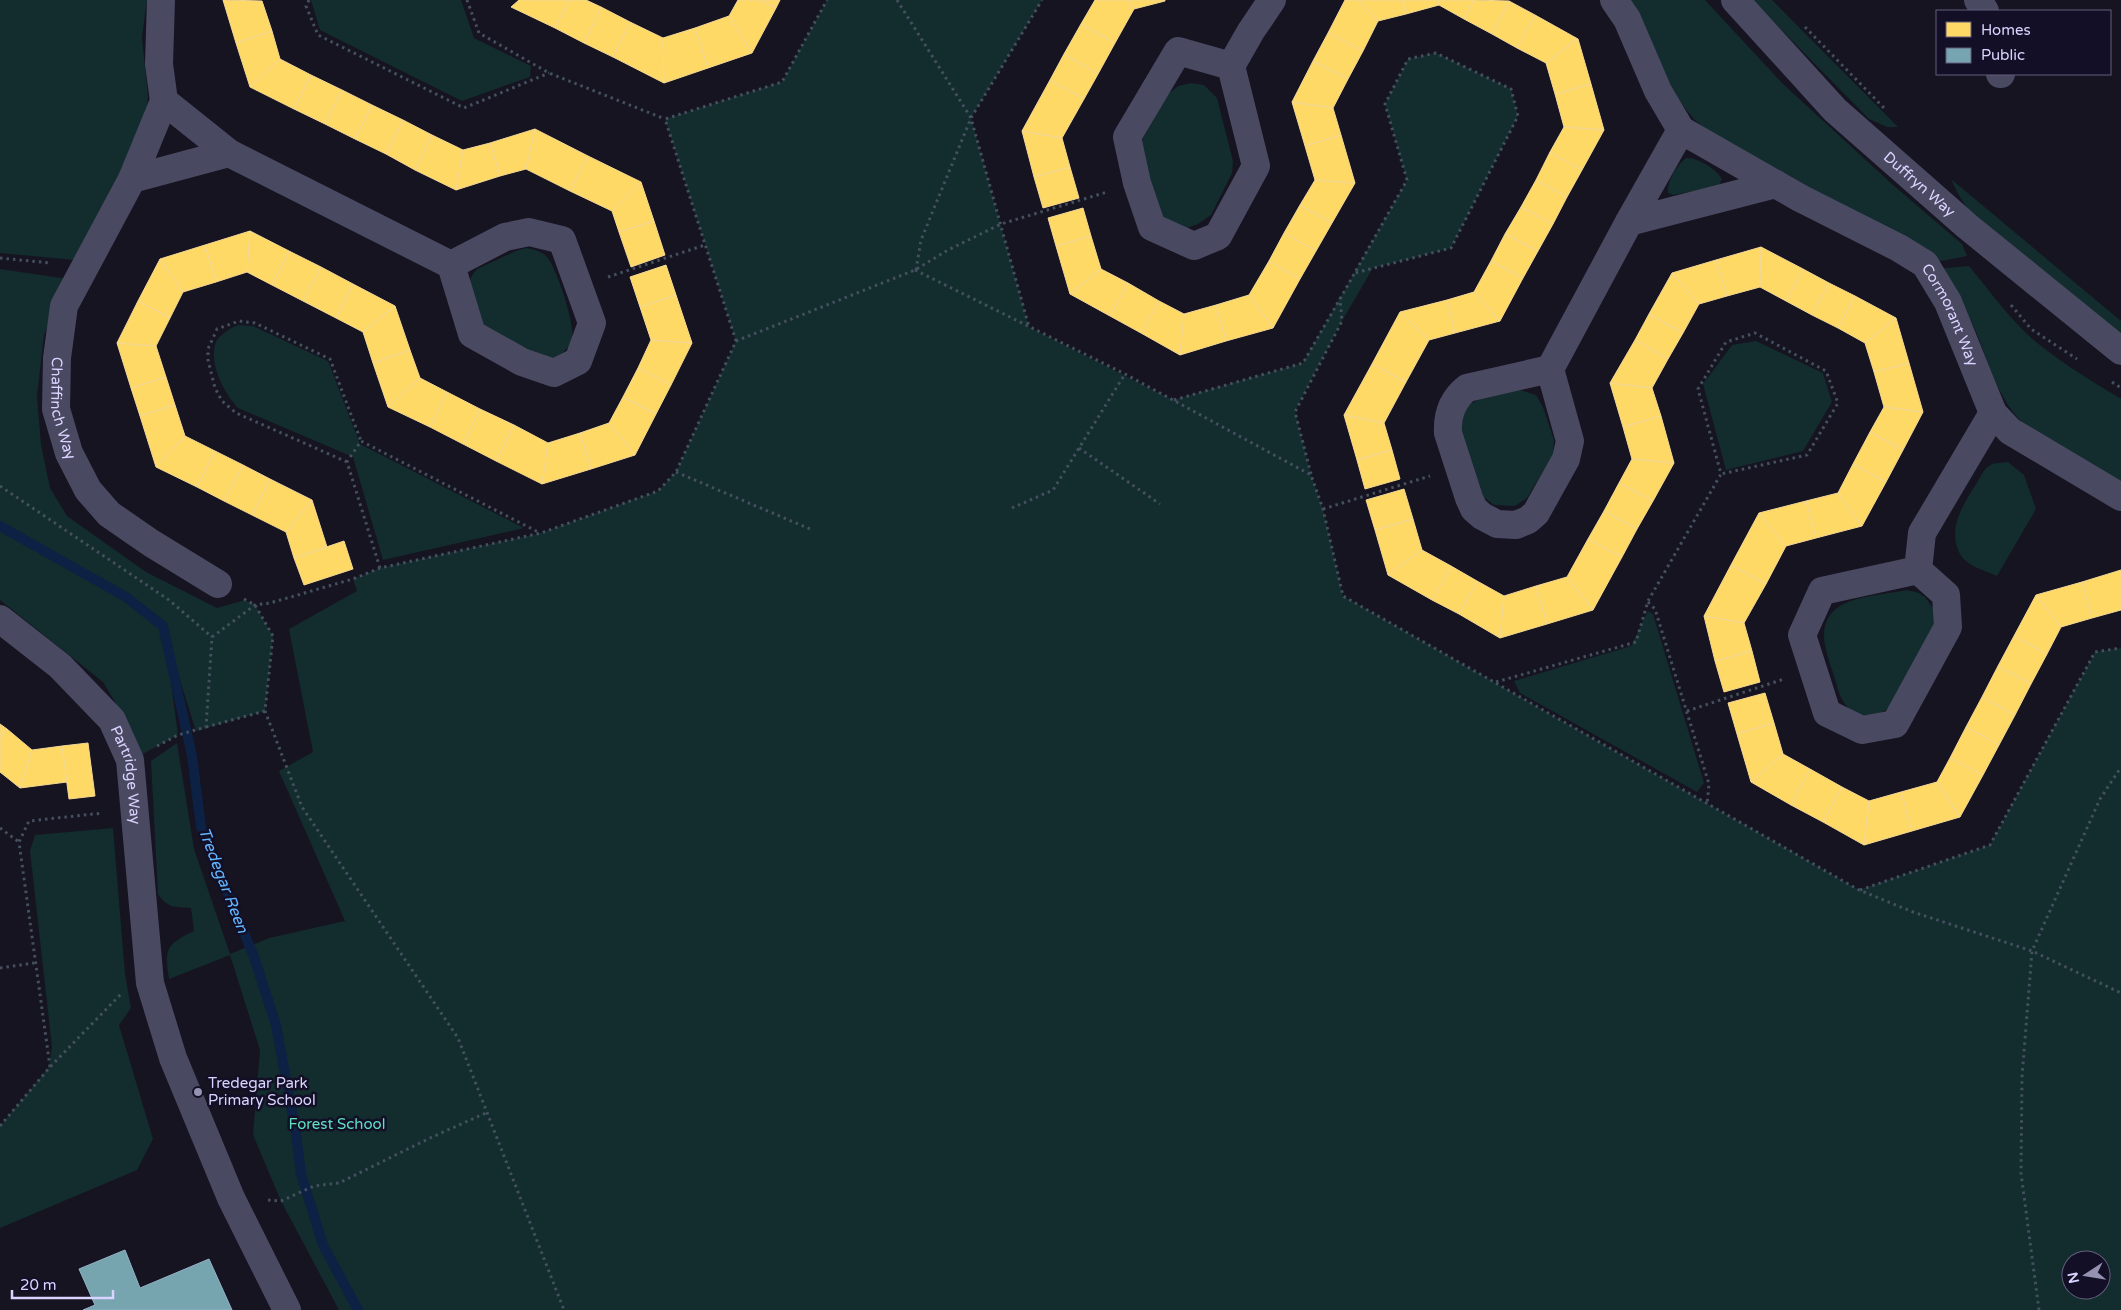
<svg xmlns="http://www.w3.org/2000/svg" width="2121" height="1310" font-family="'Varela Round',sans-serif">
<rect width="100%" height="100%" fill="#161421"/>
<!-- green -->
<path fill="#132c2d" fill-rule="evenodd" d="M0 0H147L142 37 148 96 146 126 75 260 0 253Z
M311 0H461L474 38 531 66 530 77 462 101 320 30Z
M827 0H1042L971 118 1029 327 1173 400 1303 363 1407 180 1385 104 1408 59 1436 53 1511 89 1518 116 1451 248 1373 268 1342 321 1295 411 1311 475 1323 509 1343 596 1859 890 1990 845 2095 652 2121 648V1310H339L281 1201 253 1135 260 1050 230 955 169 979C164 948 167 944 194 931L191 908C175 907 167 908 158 894L151 761 177 743 194 849 230 954 269 938 345 921 279 771 313 752 289 629 357 591 353 579 380 568 541 533 658 491 676 472 736 341 665 119 782 82ZM2071 1260H2101V1290H2071Z
M1629 0H1705L1783 84 1893 185 1962 244 1967 256 1931 263 1725 144C1715 136 1703 128 1694 119 1665 88 1652 36 1629 0Z
M1752 0H1772L1898 127H1887L1869 119Z
M1191 83 1204 85 1217 98 1233 161 1232 173 1211 215 1198 224 1187 228 1166 221 1160 212 1148 179 1141 142 1168 94 1178 86Z
M1686 158C1697 157 1717 169 1722 179L1719 186 1673 195 1668 193C1667 181 1676 166 1686 158Z
M1951 179 2121 321V334L1968 209 1958 194Z
M527 248C535 250 542 251 547 257 557 268 575 325 572 338 569 351 558 357 547 361L484 331 469 287 471 277 477 269 518 250Z
M1969 266C1990 291 2010 320 2035 341 2061 363 2092 381 2121 399V481C2093 465 2036 440 2017 417 1992 387 1986 350 1969 317 1960 299 1948 284 1936 269Z
M0 269 68 279 44 335 37 396 41 445 50 488 67 516 146 572 217 608 245 600 255 605 273 636 265 711 196 731 164 630 178 735 141 755 124 717 103 682 0 600Z
M238 325 253 326 328 361 360 444 524 528 383 560 353 457 238 408C224 393 208 363 216 342 220 334 231 328 238 325Z
M1756 341 1823 373 1832 402 1803 451 1726 470 1703 384 1732 345Z
M1517 389 1536 395 1543 407 1554 440 1553 455 1527 498 1515 506 1494 505 1485 498 1479 489 1464 441 1461 426 1463 415 1468 405 1478 400Z
M2008 462 2024 475 2036 509 1997 576C1984 570 1965 566 1959 552 1947 526 1965 502 1978 481 1981 476 1984 469 1989 466 1995 462 2001 463 2008 462Z
M1907 590 1919 593 1925 597 1933 608 1936 624 1893 706C1876 717 1856 722 1843 701 1838 694 1837 684 1834 676 1827 654 1814 626 1837 608 1852 596 1888 594 1907 590Z
M1648 611 1653 614 1704 783 1697 792 1520 693 1514 681 1631 646Z
M113 828 125 974 131 1008 119 1025 153 1139 137 1170 0 1228V1126L49 1067 52 1047 30 851 35 835Z"/>
<!-- homes -->
<path fill="#ffd966" stroke="#f4d894" d="M223 0 262 1 272 31 236 43Z
M519 0H569L555 28 511 7Z
M569 0H586L601 7 584 43 555 28Z
M738 0H760L776 8 752 53 729 16Z
M760 0H780L776 8Z
M1095 0H1127L1134 9 1115 43 1081 24Z
M1127 0H1165V1L1134 9Z
M1345 0H1358L1378 21 1363 51 1328 33Z
M1358 0H1402L1406 14 1378 21Z
M1402 0H1439V5L1406 14Z
M1439 0H1474L1464 19 1439 5Z
M1474 0 1509 1 1492 34 1464 19Z
M1509 1 1535 15 1517 48 1492 34Z
M601 7 630 22 613 57 584 43Z
M1535 15 1578 39 1546 63 1517 48Z
M729 16 752 53 708 68 695 28Z
M630 22 663 38 664 83 613 57Z
M1081 24 1115 43 1098 74 1064 54Z
M695 28 708 68 664 83 663 38Z
M272 31 280 59 250 87 236 43Z
M1328 33 1363 51 1348 79 1313 61Z
M1578 39 1591 84 1555 94 1546 63Z
M1064 54 1098 74 1084 99 1050 80Z
M280 59 311 75 294 109 250 87Z
M1313 61 1348 79 1333 108 1292 102Z
M311 75 342 90 325 124 294 109Z
M1050 80 1084 99 1062 138 1022 131Z
M1591 84 1604 130 1564 127 1555 94Z
M342 90 372 105 355 139 325 124Z
M1292 102 1333 108 1341 135 1305 146Z
M372 105 403 120 386 154 355 139Z
M403 120 432 135 415 170 386 154Z
M1564 127 1604 130 1582 170 1550 152Z
M535 129 588 156 570 191 526 169Z
M535 129 526 169 500 176 490 143Z
M1022 131 1062 138 1070 167 1034 177Z
M432 135 463 150 456 190 415 170Z
M1341 135 1355 183 1315 180 1305 146Z
M490 143 500 176 456 190 463 150Z
M1550 152 1582 170 1567 197 1536 180Z
M588 156 641 182 612 211 570 191Z
M1070 167 1079 198 1043 208 1034 177Z
M1315 180 1355 183 1332 223 1300 205Z
M1536 180 1567 197 1553 224 1521 207Z
M641 182 654 221 619 232 612 211Z
M1300 205 1332 223 1316 251 1284 233Z
M1521 207 1553 224 1538 251 1505 234Z
M1083 208 1091 236 1056 246 1048 218Z
M654 221 665 255 631 267 619 232Z
M250 231 247 272 216 282 205 245Z
M250 231 289 251 272 285 247 272Z
M1284 233 1316 251 1300 279 1269 261Z
M1505 234 1538 251 1523 278 1491 261Z
M1091 236 1101 269 1070 294 1056 246Z
M205 245 216 282 183 292 160 259Z
M1761 247 1803 269 1786 301 1760 287Z
M1761 247 1760 287 1727 296 1716 260Z
M289 251 321 267 303 301 272 285Z
M160 259 183 292 170 318 138 301Z
M1716 260 1727 296 1699 304 1672 273Z
M1269 261 1300 279 1273 328 1249 295Z
M1491 261 1523 278 1500 321 1474 292Z
M666 265 676 295 640 307 630 277Z
M321 267 353 284 336 318 303 301Z
M1101 269 1128 283 1110 316 1070 294Z
M1803 269 1829 283 1812 315 1786 301Z
M1672 273 1699 304 1683 333 1649 314Z
M1128 283 1159 301 1141 333 1110 316Z
M1829 283 1855 296 1838 328 1812 315Z
M353 284 395 306 363 332 336 318Z
M1474 292 1500 321 1455 333 1447 300Z
M676 295 692 343 651 340 640 307Z
M1249 295 1273 328 1226 341 1216 305Z
M1855 296 1896 318 1865 343 1838 328Z
M1447 300 1455 333 1429 340 1400 312Z
M138 301 170 318 156 346 117 343Z
M1159 301 1184 314 1180 355 1141 333Z
M1216 305 1226 341 1180 355 1184 314Z
M395 306 410 350 373 363 363 332Z
M1400 312 1429 340 1406 382 1372 364Z
M1649 314 1683 333 1668 359 1635 340Z
M1896 318 1909 363 1874 372 1865 343Z
M651 340 692 343 671 385 638 368Z
M1635 340 1668 359 1652 388 1610 383Z
M117 343 156 346 166 377 131 388Z
M410 350 420 378 388 407 373 363Z
M1909 363 1923 412 1884 407 1874 372Z
M1372 364 1406 382 1384 423 1344 415Z
M638 368 671 385 656 414 623 397Z
M166 377 175 405 140 416 131 388Z
M420 378 447 392 430 427 388 407Z
M1610 383 1652 388 1661 416 1623 427Z
M447 392 480 409 463 444 430 427Z
M623 397 656 414 635 455 609 423Z
M175 405 185 436 156 467 140 416Z
M1884 407 1923 412 1903 450 1870 432Z
M480 409 514 425 496 461 463 444Z
M1344 415 1384 423 1392 450 1357 460Z
M1661 416 1674 463 1632 459 1623 427Z
M609 423 635 455 591 469 580 433Z
M514 425 548 443 542 484 496 461Z
M1870 432 1903 450 1886 482 1853 464Z
M580 433 591 469 542 484 548 443Z
M185 436 215 451 197 487 156 467Z
M1392 450 1400 479 1365 489 1357 460Z
M215 451 243 465 224 501 197 487Z
M1632 459 1674 463 1653 501 1619 483Z
M1853 464 1886 482 1862 526 1838 493Z
M243 465 270 479 252 515 224 501Z
M270 479 312 500 286 532 252 515Z
M1619 483 1653 501 1637 529 1604 511Z
M1404 489 1413 519 1375 530 1366 500Z
M1838 493 1862 526 1816 538 1806 501Z
M312 500 327 547 294 558 286 532Z
M1806 501 1816 538 1786 546 1759 513Z
M1604 511 1637 529 1622 557 1588 539Z
M1759 513 1786 546 1766 584 1731 565Z
M1413 519 1422 550 1388 575 1375 530Z
M1588 539 1622 557 1593 610 1567 577Z
M344 541 353 569 304 585 294 558Z
M1422 550 1451 566 1432 600 1388 575Z
M1731 565 1766 584 1744 623 1704 616Z
M1451 566 1477 581 1459 614 1432 600Z
M2121 570V610L2092 618 2082 582Z
M1567 577 1593 610 1547 624 1536 586Z
M1477 581 1504 596 1500 638 1459 614Z
M2082 582 2092 618 2061 627 2036 595Z
M1536 586 1547 624 1500 638 1504 596Z
M2036 595 2061 627 2047 654 2014 636Z
M1704 616 1744 623 1752 651 1715 661Z
M2014 636 2047 654 2031 684 1998 666Z
M1752 651 1760 682 1724 692 1715 661Z
M1998 666 2031 684 2015 715 1982 697Z
M1765 693 1774 723 1737 734 1728 703Z
M1982 697 2015 715 1999 745 1966 727Z
M1774 723 1783 754 1751 782 1737 734Z
M0 724 7 729 0 738Z
M1966 727 1999 745 1983 775 1950 758Z
M7 729 32 750 20 788 0 772V738Z
M88 743 95 796 69 799 62 746Z
M62 746 67 782 20 788 32 750Z
M1783 754 1810 769 1791 805 1751 782Z
M1950 758 1983 775 1960 817 1937 782Z
M1810 769 1842 787 1823 822 1791 805Z
M1937 782 1960 817 1912 831 1901 792Z
M1842 787 1869 801 1864 845 1823 822Z
M1901 792 1912 831 1864 845 1869 801Z"/>
<!-- public -->
<path fill="#76a5af" stroke="#94b3c7" d="M125 1250 140 1288 209 1259 232 1310H83L95 1305 79 1269Z"/>
<g fill="none" stroke-linecap="round" stroke-linejoin="round">
<!-- stream -->
<path stroke="#0d2144" stroke-width="10" d="M0 526 126 597 163 626 192 756 201 827 254 957 276 1025 296 1134 301 1174 323 1245 358 1310"/>
<!-- path -->
<path stroke="#44505f" stroke-width="3" stroke-dasharray="2.5 4" stroke-linecap="butt" d="M309 0 306 6 318 35 464 108 549 73
M467 0 479 33 549 73 665 119
M897 0 971 118 1029 327
M1805 27 1886 110
M0 258 51 263
M915 270 1125 374 1311 475 1323 509 1343 596 1859 890 1913 912 2032 951 2121 993
M916 270 921 240 971 118 1042 0
M608 277 705 245
M2011 305 2031 329 2077 359
M736 341 665 119 782 82 827 0
M2112 382 2121 388
M1174 400 1303 363 1340 299
M1079 448 1160 504
M347 462 236 413 222 401 215 388 208 360V349L217 329 239 321 255 323 330 359 361 441
M676 472 810 529
M1311 474 1295 412 1342 321 1340 299 1407 180 1385 104 1408 59 1436 53 1511 89 1518 116 1451 248 1355 273
M0 486 169 600 212 637
M1012 508 1053 490 1125 374
M1323 509 1430 476
M380 568 347 462 361 441 540 533
M244 599 255 605 273 636 265 711 302 807 458 1038 564 1310
M1648 602 1655 609 1709 784 1707 805
M1496 682 1636 642 1648 601 1721 474 1698 389 1726 342 1755 333 1826 371 1838 403 1807 455 1721 474
M1687 711 1784 679
M206 727 265 711
M157 746 178 735 206 727 212 637 255 605 270 603 353 579 380 568 541 533 658 491 676 472 736 341 915 270 948 250 1001 224 1107 192
M0 828 19 842
M1860 890 1990 845 2095 652 2121 648
M0 968 34 963
M50 1067 19 842 29 821 103 813
M0 1126 50 1067 121 994
M268 1200 281 1201 314 1186 339 1183 430 1138 488 1112
M2039 1310 2021 1173 2022 1077 2032 951 2100 799 2121 767"/>
<!-- minor -->
<g stroke="#4a4962" stroke-width="28">
<path d="M161 0 159 64 164 101 229 153 451 265 472 334 522 362 554 373 578 361 592 323 562 240 529 232 505 237 451 265"/>
<path id="s1" d="M1614 0 1627 19 1658 91 1681 130 1800 198 1899 248 1925 264 1948 302 1993 413 2010 431 2121 497"/>
<path id="s2" d="M1735 0 1835 110 1967 226 2121 351"/>
<path d="M1978 0 1985 11"/>
<path d="M1231 66 1178 51 1127 137 1137 183 1152 227 1194 246 1218 236 1256 166 1231 66 1251 31 1272 0"/>
<path d="M2000 74H2001"/>
<path id="s3" d="M164 101 132 179 64 306 57 358 56 409 69 453 88 490 109 514 151 543 218 584"/>
<path d="M132 179 229 153"/>
<path d="M1629 222 1776 184"/>
<path d="M1550 369 1467 388C1453 399 1447 415 1448 433L1469 498 1474 509 1482 516 1497 524 1516 525 1528 520 1536 513 1566 459 1570 441 1550 369 1629 222 1681 130"/>
<path d="M1918 570 1822 591 1802 635 1827 713 1862 730 1895 724 1948 627 1946 595 1918 570 1922 533 1993 413"/>
<path id="s4" d="M0 619 60 666 112 720 130 760 150 983 173 1058 231 1198 287 1310"/>
</g>
</g>
<!-- markers -->
<circle fill="#9591b1" stroke="#130f26" stroke-width="2" cx="198" cy="1092" r="5"/>
<g text-anchor="middle" stroke-width="5" stroke-linejoin="round" paint-order="stroke">
<!-- street labels -->
<g font-size="15" fill="#d9d4ff" stroke="#130f26">
<text dy="5" stroke="none"><textPath href="#s2" startOffset="261">Duffryn Way</textPath></text>
<text dy="5" stroke="none"><textPath href="#s1" startOffset="482">Cormorant Way</textPath></text>
<text dy="5" stroke="none"><textPath href="#s3" startOffset="332">Chaffinch Way</textPath></text>
<text dy="5" stroke="none"><textPath href="#s4" startOffset="209">Partridge Way</textPath></text>
</g>
<!-- poi labels -->
<g font-size="15" fill="#d9d4ff" stroke="#130f26" text-anchor="start">
<text x="208" y="1088">Tredegar Park<tspan x="208" dy="17">Primary School</tspan></text>
</g>
<!-- park labels -->
<g font-size="15" fill="#5fe0c0" stroke="#130f26">
<text x="337" y="1129">Forest School</text>
</g>
<!-- water labels -->
<g font-size="16" font-style="italic" fill="#62b6ff" stroke="#130f26">
<text transform="translate(224 880) rotate(69)" y="6">Tredegar Reen</text>
</g>
</g>
<!-- legend -->
<rect x="1936" y="10" width="175" height="65" fill="#130f26" stroke="#625e7d"/>
<rect x="1946" y="22" width="25" height="15" fill="#ffd966" stroke="#625e7d"/>
<text x="1981" y="35" font-size="15" fill="#d9d4ff">Homes</text>
<rect x="1946" y="48" width="25" height="15" fill="#76a5af" stroke="#625e7d"/>
<text x="1981" y="60" font-size="15" fill="#d9d4ff">Public</text>
<!-- north arrow -->
<g transform="translate(2086 1275) rotate(258)"><circle r="24" fill="#130f26" stroke="#625e7d"/>
<path d="M0-4L9 19L0 12L-9 19Z" fill="#9591b1"/>
<text y="-8" font-size="14" font-weight="bold" text-anchor="middle" fill="#d9d4ff">N</text>
</g>
<!-- scale -->
<path d="M12 1290v8h101v-8" fill="none" stroke="#d9d4ff" stroke-width="2.5"/>
<text x="20" y="1290" font-size="15" fill="#d9d4ff" stroke="#130f26" stroke-width="4" paint-order="stroke">20 m</text>
</svg>
